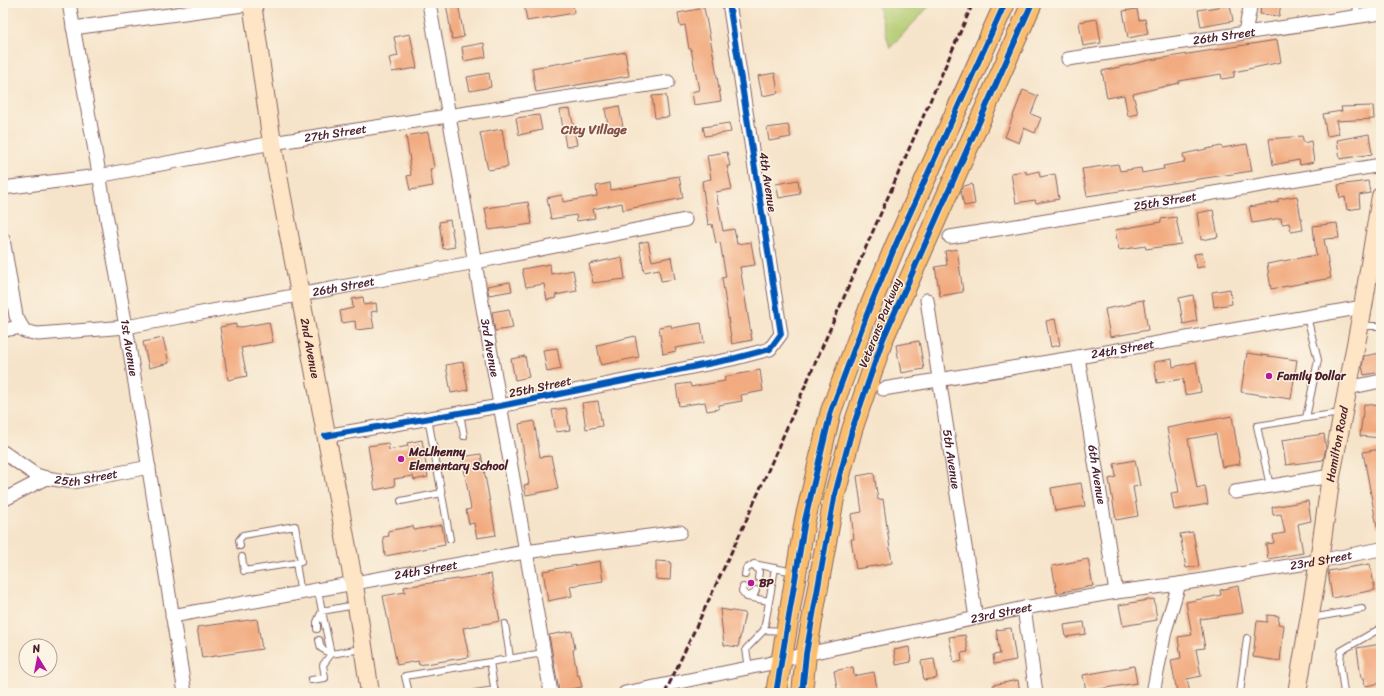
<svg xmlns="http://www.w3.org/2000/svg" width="1384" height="696" font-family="Sriracha,sans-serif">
<rect width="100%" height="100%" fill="#fcf5e5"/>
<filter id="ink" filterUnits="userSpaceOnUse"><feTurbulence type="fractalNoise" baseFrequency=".025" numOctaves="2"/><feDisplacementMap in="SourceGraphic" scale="8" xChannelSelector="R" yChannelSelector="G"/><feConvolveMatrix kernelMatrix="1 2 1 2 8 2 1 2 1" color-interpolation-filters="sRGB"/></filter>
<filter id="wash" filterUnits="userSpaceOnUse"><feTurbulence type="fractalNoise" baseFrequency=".012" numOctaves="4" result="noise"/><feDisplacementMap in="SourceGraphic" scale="16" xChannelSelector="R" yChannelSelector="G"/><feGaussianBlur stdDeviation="0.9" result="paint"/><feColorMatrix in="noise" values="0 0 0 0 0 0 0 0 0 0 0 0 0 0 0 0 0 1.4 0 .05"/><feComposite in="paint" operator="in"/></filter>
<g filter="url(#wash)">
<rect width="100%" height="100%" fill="#f6e4ca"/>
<!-- green -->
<path fill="#b1ca70" stroke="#7e744e" d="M877 3H932L890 48Z"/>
<g id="blocks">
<!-- building -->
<path fill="#f2ab80" d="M446 3H458L464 37 452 39Z
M524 3H573L574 13 527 21Z
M1261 3H1281L1279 16 1260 14Z
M1230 5 1233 21 1201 27 1198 10Z
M704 8 714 58 721 101 694 105 692 92 699 90 691 49H689L685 25 680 26 678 13Z
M1137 9 1139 20 1145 19 1148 34 1128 38 1123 11Z
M1097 19 1101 43 1083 46 1079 22Z
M410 34 417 68 392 72 389 58 398 56 394 37Z
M1277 40 1281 62 1234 72V77L1222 79 1221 74 1179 81V83L1133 94 1138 114 1128 116 1124 95 1107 98 1102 71 1150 60Z
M484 43 486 57 464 61 462 47Z
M625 52 629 76 536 92 532 68Z
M489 73 491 87 470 91 467 77Z
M775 73 778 93 762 96 758 76Z
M1023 90 1038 96 1031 114 1041 118 1035 133 1024 128 1019 143 1005 137Z
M666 95 669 117 655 118 652 96Z
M619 106 623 127 609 130 605 109Z
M1373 106 1374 119 1336 121 1339 134 1327 136 1323 114 1342 111 1341 107Z
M570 109 577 145 566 147 560 110Z
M539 115 542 130 519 135 516 118Z
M729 123 731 132 705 136 703 127Z
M788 125 791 137 769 141 767 128Z
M502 129 508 167 488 170 480 133Z
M428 132 434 168 430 169 433 186 410 190 407 176 411 175 409 161H410L406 136Z
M1369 134 1372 154 1340 159 1337 140Z
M1302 136 1304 143 1311 141 1314 162 1300 165 1299 160 1273 165 1269 139Z
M1247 144 1252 171 1087 196 1082 169 1118 164 1120 171 1141 168 1142 173 1164 169 1163 166 1185 162 1183 154 1221 146 1222 148Z
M727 152 730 166H727L732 189 716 192 723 231 734 229 737 244 751 242 755 265 740 267 752 340 732 344 722 278 726 277 720 242 716 243 712 224 708 225 702 181 711 179 707 155Z
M1026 171V174L1039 171 1040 177 1055 174 1059 199 1036 203 1035 200 1016 203 1011 173Z
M679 176 683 198 623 210 622 203 593 209 595 218 577 221 576 215 551 219 547 198 562 195 563 202 597 196 596 186 610 183 611 190 667 180V178Z
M798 180 800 194 779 198 776 184Z
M1368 181 1370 193 1359 195 1360 208 1347 210 1345 197 1340 198 1338 185Z
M972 184 975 204 964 206 961 191 964 186Z
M1297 196 1303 230 1291 232 1289 223 1282 224 1281 218 1252 223 1249 207 1278 202V199Z
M528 202 532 224 489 230 485 208Z
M1213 210 1218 237 1201 240 1197 213Z
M1176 217 1181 244 1146 249 1145 246 1119 250 1115 230 1161 222V219Z
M450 220 455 247 443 249 439 222Z
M1337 223 1339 238 1324 239 1331 278 1271 289 1267 264 1316 255 1313 226Z
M648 241 652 261 671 257 675 279 661 281 659 269 644 272 639 243Z
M957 249 963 292 940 296 935 267 947 265 945 251Z
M1202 253 1205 266 1197 268 1194 254Z
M622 257 625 279 593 283 589 264Z
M550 264 551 274 573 270 577 291 555 295 556 298 547 300 544 284 526 287 522 269Z
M510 282 512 291 489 295 487 286Z
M1230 289 1232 304 1214 307 1212 292Z
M1193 295 1197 321 1183 324 1179 298Z
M363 297 364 305 376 303 377 311 371 312 374 328 356 330 355 321 342 323 340 311 353 308 352 299Z
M1143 300 1148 330 1110 337 1105 309 1131 304V302Z
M509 309 513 328 495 331 492 312Z
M1055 319 1060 345 1051 347 1046 321Z
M269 322 273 342 241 348 247 376 228 380 220 327 236 324V328Z
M701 323 704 343 675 348 676 351 663 354 659 327 671 325 672 328Z
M635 336 639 357 601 365 597 345Z
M163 338 169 363 149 368 143 342Z
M919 341 924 369 901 373 896 345Z
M557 348 561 369 547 372 543 350Z
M1247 353 1297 360 1291 399 1241 392Z
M1381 353V372L1364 375 1362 366 1364 356Z
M525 356 529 377 515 380 511 359Z
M1172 359 1173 367 1196 362 1201 392 1185 395 1183 379 1157 383 1154 362Z
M463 362 468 390 451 393 446 365Z
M760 370 763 391 741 395 742 401 719 405V409L707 411 705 402 679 406 676 385 690 383 691 387 725 381 724 377Z
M598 401 602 426 586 429 582 403Z
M1364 404 1381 406V438L1360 436Z
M566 408 570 430 556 432 552 410Z
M1232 416 1240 464 1222 467 1216 434 1188 439 1197 488 1205 486 1208 504 1174 510 1171 493 1179 492 1167 428Z
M534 421 540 457 551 456 558 489 526 495 524 485 529 484 519 424Z
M1324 434 1326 448 1323 460 1286 465 1282 440Z
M422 440 428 477 414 480 413 476 394 479 395 486 375 490 368 446 388 443 389 450 408 446 407 443Z
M1381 449V526L1377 527 1363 452Z
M481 454 496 535 477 538 474 523 469 524 466 510 471 509 462 457Z
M1135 460 1140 486 1133 487 1138 516 1116 520 1109 479 1116 477 1114 464Z
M874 473 878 500 883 499 892 563 856 569 851 539H854L851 514 862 512 857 476Z
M1081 483 1085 506 1055 511 1051 488Z
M1308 501 1311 521 1298 524 1303 553 1268 559 1266 544 1274 543 1273 535 1285 533 1281 514 1273 515 1272 507Z
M442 525 445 545 385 556 383 537 389 536 388 531 413 526 414 530Z
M1193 532 1199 566 1186 568 1180 534Z
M1088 559 1093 586 1057 593 1052 566Z
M600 561 603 581 570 586 572 596 548 601 543 571Z
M656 561 671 562 670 580 656 579Z
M1370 564 1375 590 1332 598 1328 571Z
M491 574 500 621 463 628 469 657 419 665 418 661 397 665 383 596 405 592 404 587Z
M1238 586 1243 613 1200 619 1205 648 1196 649 1201 676 1187 679 1190 693H1177L1171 660 1181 658 1178 637 1192 635 1186 602 1221 595 1220 590Z
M1154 599 1157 620 1123 626 1119 605Z
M720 609 745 613 738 647 724 645Z
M1267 615 1279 616 1278 624 1284 625 1280 661 1253 657 1257 621 1267 622Z
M257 619 262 649 202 658 197 627Z
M1084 622 1086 634 1066 637 1064 625Z
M1011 628 1016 660 994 664 993 655 1000 654 996 630Z
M572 631 575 649 573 650 577 675H579L582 687 559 691 549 635Z
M965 635 968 652 961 653 962 661 954 663 949 637Z
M1381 644V683L1365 686 1364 678H1361L1357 648Z
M909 647 911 662 896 665 894 650Z
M934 659 937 678 924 680 921 661Z
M1134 666 1137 683 1086 691 1083 675Z
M853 667 854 676 874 672 878 693H838L834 671Z
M1018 680 1020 693H995L993 685Z"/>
</g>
</g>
<g filter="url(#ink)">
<use href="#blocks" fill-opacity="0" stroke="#866463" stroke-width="1"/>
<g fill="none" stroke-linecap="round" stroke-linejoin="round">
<defs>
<path id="lane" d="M1356 16 1357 3
M1307 317 1318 360 1306 418 1341 413
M1361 326H1381
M460 413 464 436
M428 418 450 539
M1270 486 1257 426 1306 418
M401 501 442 493
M240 546 239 540 243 535 295 526 301 562 296 563
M242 557 244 571 296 563 301 594
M754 564 794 572
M745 575 746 569 754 564 759 572 758 578
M743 587 742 591 747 597 755 593 756 590
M747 597 769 601
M355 605 322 611 331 654 361 649
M1311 618 1362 609
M505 624 510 658
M317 629V622L322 611 318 591
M764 630 785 631
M749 668 746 649 764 630 775 568
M311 680 325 678 323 665 331 654 321 648 319 640
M409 693 405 676 490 662
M475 693 495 690
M495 693 490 662 543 653
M1240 693 1247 638
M1344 693 1340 663 1341 651 1381 628"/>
<g id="street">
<path id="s1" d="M69 3 126 327 185 693"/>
<path id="s2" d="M429 3 551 693"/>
<path d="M73 28 258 3"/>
<path d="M1245 32 1251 3"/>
<path id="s3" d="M1068 59 1381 13"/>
<path id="s4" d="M3 188 98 176 272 143 668 82"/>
<path id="s5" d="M950 237 1381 165"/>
<path id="s6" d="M3 239 16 316 24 331 38 334 126 327 476 262 685 220"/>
<path id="s7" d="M927 300 976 618"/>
<path d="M3 330 22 327"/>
<path id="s8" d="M1078 357 1116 592"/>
<path d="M1348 388 1381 381"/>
<path id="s9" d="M883 389 1078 357 1363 307"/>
<path d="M325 436 500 406 732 359 770 349 781 334 729 3"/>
<path d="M3 452 36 475 46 478"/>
<path d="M1235 492 1331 476"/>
<path id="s10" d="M3 500 46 478 73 482 149 467"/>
<path d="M1024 608 1036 693"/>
<path id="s11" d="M172 616 525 552 680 532"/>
<path id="s12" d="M625 693 767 664 806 654 1024 608 1116 592 1179 584 1319 561 1381 549"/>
<path d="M1153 693 1165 631 1179 584"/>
</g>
<g id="secondary">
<path id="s13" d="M252 3 272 143 354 585 370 693"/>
<path id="s14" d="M1297 693 1319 561 1331 476 1363 307 1381 196"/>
</g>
<path id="primary" d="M776 693 805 520 831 411 869 309 896 244 1005 3
M802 693 806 654 834 498 852 430 883 339 1032 3"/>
</defs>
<!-- lane casing -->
<use href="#lane" stroke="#866463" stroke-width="8"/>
<!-- street casing -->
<use href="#street" stroke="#866463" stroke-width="15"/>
<!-- secondary casing -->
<use href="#secondary" stroke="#866463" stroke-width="20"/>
<!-- primary casing -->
<use href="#primary" stroke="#866463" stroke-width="22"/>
<!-- lane -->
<use href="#lane" stroke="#fff" stroke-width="6"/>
<!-- street -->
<use href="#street" stroke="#fff" stroke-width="13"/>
<!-- secondary -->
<use href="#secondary" stroke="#fde5c5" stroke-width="18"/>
<!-- primary -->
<use href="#primary" stroke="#fabe6d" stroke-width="20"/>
<!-- rail -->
<path stroke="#4a1f2b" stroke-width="3" stroke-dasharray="6 3" stroke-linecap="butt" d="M665 693 745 523 973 3"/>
<defs>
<path id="cycleway" d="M325 436 500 406 732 359 770 349 781 334 729 3
M776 693 805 520 831 411 869 309 896 244 1005 3
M802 693 806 654 834 498 852 430 883 339 1032 3"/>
</defs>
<!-- cycleway casing -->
<use href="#cycleway" stroke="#fcf5e5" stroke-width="8"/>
<!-- cycleway -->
<use href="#cycleway" stroke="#0057b8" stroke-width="6"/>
</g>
</g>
<!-- markers -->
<g fill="#b5179e" stroke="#fcf5e5" stroke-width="1.5">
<circle cx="1269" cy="376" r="4"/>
<circle cx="401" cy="459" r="4"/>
<circle cx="751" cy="583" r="4"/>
</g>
<g text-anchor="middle" stroke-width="3" stroke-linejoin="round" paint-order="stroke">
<!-- street labels -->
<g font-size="12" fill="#4a1f2b" stroke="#fcf5e5">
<text dy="4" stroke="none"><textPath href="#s3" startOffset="158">26th Street</textPath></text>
<text dy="4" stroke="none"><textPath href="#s4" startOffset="337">27th Street</textPath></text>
<text transform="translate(768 182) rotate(81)" y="4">4th Avenue</text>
<text dy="4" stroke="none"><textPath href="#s5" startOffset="218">25th Street</textPath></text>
<text dy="4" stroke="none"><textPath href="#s6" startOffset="419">26th Street</textPath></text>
<text transform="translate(880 323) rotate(-68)" y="4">Veterans Parkway</text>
<text dy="4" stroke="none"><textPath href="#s1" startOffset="350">1st Avenue</textPath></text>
<text dy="4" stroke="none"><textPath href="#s13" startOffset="350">2nd Avenue</textPath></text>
<text dy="4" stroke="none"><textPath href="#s2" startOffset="350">3rd Avenue</textPath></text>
<text dy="4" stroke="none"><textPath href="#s9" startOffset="243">24th Street</textPath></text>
<text transform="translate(540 387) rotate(-12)" y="4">25th Street</text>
<text dy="4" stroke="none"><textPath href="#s14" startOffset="252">Hamilton Road</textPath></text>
<text dy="4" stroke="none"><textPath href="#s7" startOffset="161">5th Avenue</textPath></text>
<text dy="4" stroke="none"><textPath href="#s8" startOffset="119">6th Avenue</textPath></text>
<text dy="4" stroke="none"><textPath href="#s10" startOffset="89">25th Street</textPath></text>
<text dy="4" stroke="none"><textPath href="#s12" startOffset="709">23rd Street</textPath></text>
<text dy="4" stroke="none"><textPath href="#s11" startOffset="258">24th Street</textPath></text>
<text dy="4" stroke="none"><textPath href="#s12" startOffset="385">23rd Street</textPath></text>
</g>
<!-- poi labels -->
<g font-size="12" font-weight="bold" fill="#4a1f2b" stroke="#fcf5e5" text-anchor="start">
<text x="1277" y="380">Family Dollar</text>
<text x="409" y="456">McLlhenny<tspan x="409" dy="14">Elementary School</tspan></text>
<text x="759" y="587">BP</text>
</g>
<!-- neighbourhood labels -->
<g font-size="13" font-weight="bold" fill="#855049" stroke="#fcf5e5">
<text x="594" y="134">City Village</text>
</g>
</g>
<!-- margin -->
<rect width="1384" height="696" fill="none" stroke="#fcf5e5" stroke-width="16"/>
<!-- north arrow -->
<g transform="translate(38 658) rotate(350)"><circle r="19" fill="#fcf5e5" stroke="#b59f9b"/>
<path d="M0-3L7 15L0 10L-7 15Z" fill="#b5179e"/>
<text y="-6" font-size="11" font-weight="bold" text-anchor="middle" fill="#4a1f2b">N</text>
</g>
</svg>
